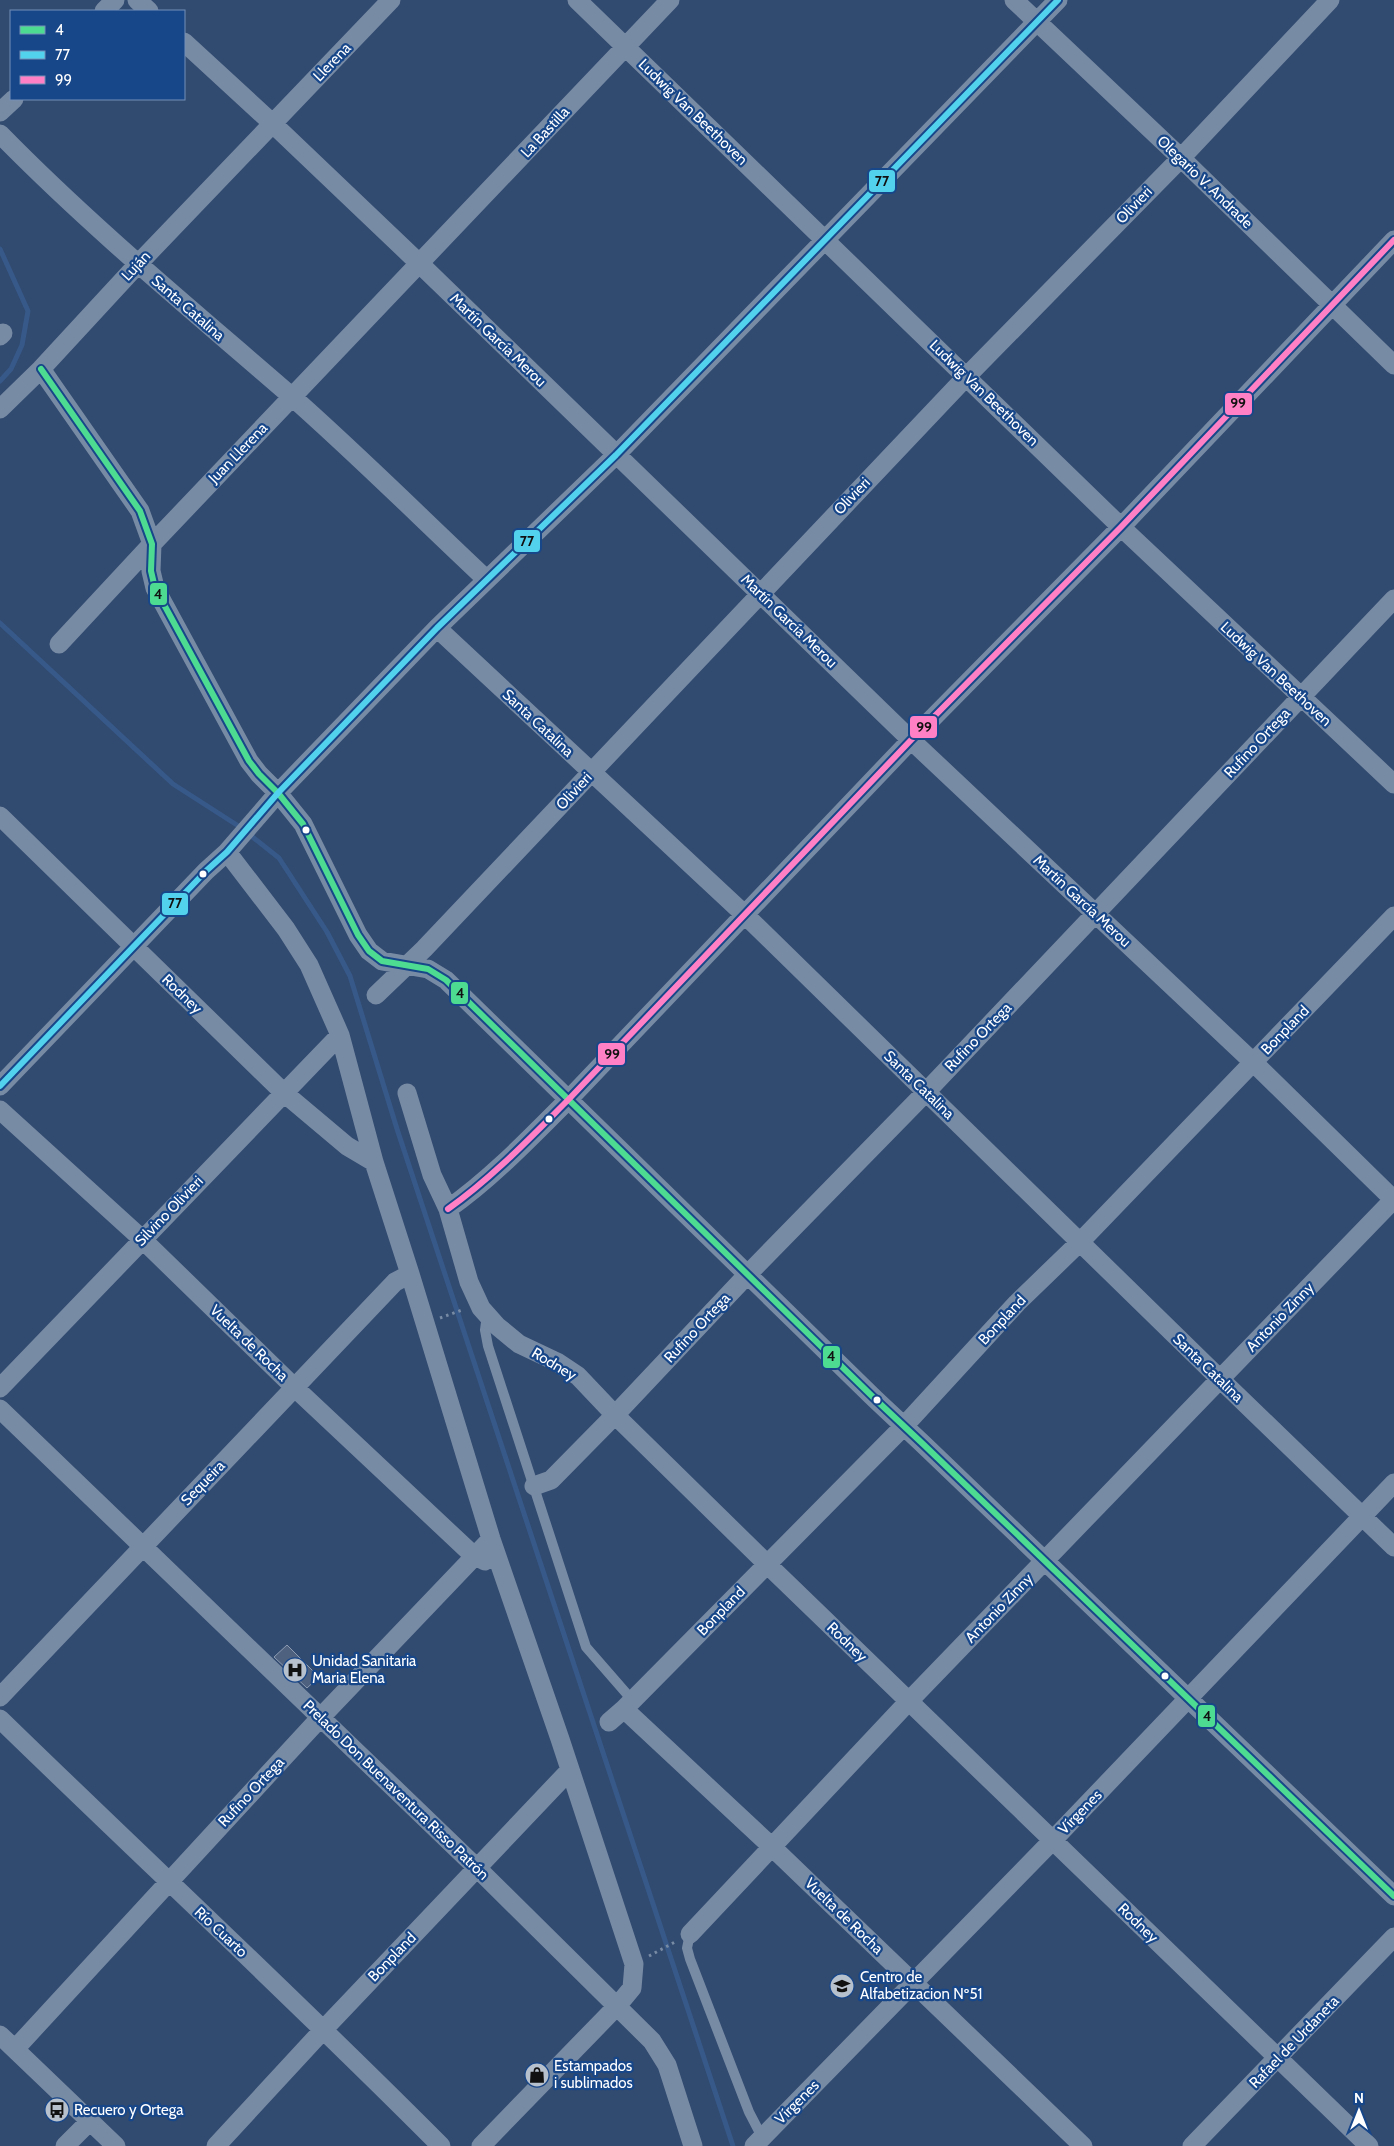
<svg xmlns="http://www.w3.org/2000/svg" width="1394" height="2146" font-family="Cabin,sans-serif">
<rect width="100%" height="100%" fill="#314a6f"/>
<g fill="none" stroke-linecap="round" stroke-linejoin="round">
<!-- stream -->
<path stroke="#375989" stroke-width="5" d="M0 249 28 311 22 345 11 369 0 381
M0 623 173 784 240 827 279 858 327 932 350 976 397 1129 733 2146"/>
</g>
<!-- building -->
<path fill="#4e6280" stroke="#8c9bb2" d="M287 1645 319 1677 307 1688 274 1657Z"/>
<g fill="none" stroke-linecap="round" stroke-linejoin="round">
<!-- path -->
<path stroke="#788ba5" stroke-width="3" stroke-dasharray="2.5 4" stroke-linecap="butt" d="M440 1318 462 1310
M649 1956 675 1942"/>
<!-- service -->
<path stroke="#788ba5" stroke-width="10" d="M487 1315 485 1330 488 1346 586 1647 633 1701
M690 1934 687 1948 690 1959 749 2112 762 2137"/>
<!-- minor -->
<path stroke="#788ba5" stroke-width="19" d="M137 0 149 11
M577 0 1121 527 1394 784
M1014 0 1181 158 1394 365
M104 11 115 0
M184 42 272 123 420 264 911 740 1254 1063 1394 1200
M0 112 14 99
M0 134C91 227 192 310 290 395 357 454 421 518 486 579
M0 336 3 333
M41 369 140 511 152 544 151 571 155 588 249 761 259 774 278 793 303 824 358 935 369 951 382 961 428 969 446 980 875 1399 923 1444 1394 1896
M0 409 41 369 138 264 391 0
M437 628 744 914 1220 1379 1394 1547
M59 644 152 544 670 0
M0 816 284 1093 347 1146 374 1162
M227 852 286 929 309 965 340 1035 374 1162 410 1274 491 1539 560 1739 634 1964 632 1988 618 2005 481 2146
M376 995 424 949 967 376 1181 158 1330 0
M0 1086 206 871 227 852 278 793 437 628 616 455 1058 0
M407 1093 432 1175 448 1209 469 1282 481 1308 497 1326 519 1344 557 1362 578 1376 615 1415 767 1564 1369 2146
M0 1110 142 1239 294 1387 473 1555 485 1561
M448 1209C492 1178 530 1138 569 1099L911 740 1121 527 1394 240
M0 1388 340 1035
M0 1409 477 1868 652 2041 667 2065 693 2146
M534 1486 551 1480 615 1415 748 1274 926 1092 1394 599
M0 1697 395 1282 410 1274
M624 1709 772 1847 1083 2146
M0 1719C147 1862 297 2001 441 2146
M609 1722 624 1709 904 1426 1017 1303 1080 1242 1394 916
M690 1934 909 1701 1394 1199
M0 2035 116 2146
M15 2049 320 1718 491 1539
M65 2146 90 2121
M216 2146 324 2029 570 1770
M754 2146 1052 1841 1394 1483
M1192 2146 1394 1937"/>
<defs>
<path id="bus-1" d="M41 369 140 511 152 544 151 571 155 588 249 761 259 774 278 793 303 824 358 935 369 951 382 961 428 969 446 980 875 1399 923 1444 1394 1896"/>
<path id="bus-2" d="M0 1086 206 871 227 852 278 793 437 628 616 455 1058 0"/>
<path id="bus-3" d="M448 1209C492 1178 530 1138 569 1099L911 740 1121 527 1394 240"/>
</defs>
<!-- bus-1 casing -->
<use href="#bus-1" stroke="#174689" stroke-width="10"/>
<!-- bus-2 casing -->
<use href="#bus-2" stroke="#174689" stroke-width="10"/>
<!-- bus-3 casing -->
<use href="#bus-3" stroke="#174689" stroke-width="10"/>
<!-- bus-1 -->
<use href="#bus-1" stroke="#4ddb92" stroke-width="6"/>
<!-- bus-2 -->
<use href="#bus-2" stroke="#53d2ee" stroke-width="6"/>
<!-- bus-3 -->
<use href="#bus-3" stroke="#ff80c5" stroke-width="6"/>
</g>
<!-- icons -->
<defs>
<symbol id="hospital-disc" viewBox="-11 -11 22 22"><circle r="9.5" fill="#b7c0cd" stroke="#174689"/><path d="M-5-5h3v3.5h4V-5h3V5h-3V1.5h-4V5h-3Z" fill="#111"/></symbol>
<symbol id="school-disc" viewBox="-11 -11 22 22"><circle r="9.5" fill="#b7c0cd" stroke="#174689"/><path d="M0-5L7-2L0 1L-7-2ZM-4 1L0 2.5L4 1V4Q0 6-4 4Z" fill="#111"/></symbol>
<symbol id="shop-disc" viewBox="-11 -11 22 22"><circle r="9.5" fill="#b7c0cd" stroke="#174689"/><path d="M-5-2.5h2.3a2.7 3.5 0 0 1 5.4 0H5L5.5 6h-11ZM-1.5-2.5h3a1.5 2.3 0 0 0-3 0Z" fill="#111"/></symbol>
<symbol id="bus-disc" viewBox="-11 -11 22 22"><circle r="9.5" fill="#b7c0cd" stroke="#174689"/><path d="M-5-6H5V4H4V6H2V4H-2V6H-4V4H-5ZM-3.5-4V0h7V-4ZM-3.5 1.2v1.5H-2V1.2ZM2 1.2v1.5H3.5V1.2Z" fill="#111"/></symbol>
</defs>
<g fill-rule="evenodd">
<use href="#hospital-disc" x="281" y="1656" width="28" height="28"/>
<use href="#school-disc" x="828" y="1972" width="28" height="28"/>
<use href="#shop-disc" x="523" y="2061" width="28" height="28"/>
<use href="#bus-disc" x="43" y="2096" width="28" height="28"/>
</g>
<!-- markers -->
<g fill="#fff" stroke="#174689" stroke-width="2">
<circle cx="306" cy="830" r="4.5"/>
<circle cx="203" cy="874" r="4.5"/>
<circle cx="549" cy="1119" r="4.5"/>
<circle cx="877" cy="1400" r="4.5"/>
<circle cx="1165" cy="1676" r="4.5"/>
</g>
<g text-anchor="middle" stroke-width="4.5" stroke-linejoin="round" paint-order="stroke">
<!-- street labels -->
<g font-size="15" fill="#fff" stroke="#174689">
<text transform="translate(332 62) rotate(-46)" y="5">Llerena</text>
<text transform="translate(693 112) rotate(44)" y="5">Ludwig Van Beethoven</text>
<text transform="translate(545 132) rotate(-47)" y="5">La Bastilla</text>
<text transform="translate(1205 182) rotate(44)" y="5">Olegario V. Andrade</text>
<text transform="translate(1134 205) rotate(-46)" y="5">Olivieri</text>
<text transform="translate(136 266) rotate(-47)" y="5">Luján</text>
<text transform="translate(188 308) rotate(41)" y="5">Santa Catalina</text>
<text transform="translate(498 340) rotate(44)" y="5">Martín García Merou</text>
<text transform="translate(984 393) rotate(44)" y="5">Ludwig Van Beethoven</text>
<text transform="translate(238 453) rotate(-46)" y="5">Juan Llerena</text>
<text transform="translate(852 496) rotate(-46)" y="5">Olivieri</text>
<text transform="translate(789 621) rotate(44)" y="5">Martín García Merou</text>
<text transform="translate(1276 674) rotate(43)" y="5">Ludwig Van Beethoven</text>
<text transform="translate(538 723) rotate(43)" y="5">Santa Catalina</text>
<text transform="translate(1257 743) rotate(-47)" y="5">Rufino Ortega</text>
<text transform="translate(574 791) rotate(-47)" y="5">Olivieri</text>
<text transform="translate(1082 901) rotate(43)" y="5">Martín García Merou</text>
<text transform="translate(182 994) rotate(44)" y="5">Rodney</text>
<text transform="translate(1285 1030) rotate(-46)" y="5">Bonpland</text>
<text transform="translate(978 1037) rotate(-46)" y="5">Rufino Ortega</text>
<text transform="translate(919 1085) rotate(44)" y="5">Santa Catalina</text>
<text transform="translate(169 1211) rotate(-46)" y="5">Silvino Olivieri</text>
<text transform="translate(1280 1317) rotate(-46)" y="5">Antonio Zinny</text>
<text transform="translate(1002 1320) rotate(-47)" y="5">Bonpland</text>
<text transform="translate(697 1328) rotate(-47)" y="5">Rufino Ortega</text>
<text transform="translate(249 1343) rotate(44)" y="5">Vuelta de Rocha</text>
<text transform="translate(554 1364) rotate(31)" y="5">Rodney</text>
<text transform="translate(1208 1368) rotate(44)" y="5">Santa Catalina</text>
<text transform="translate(203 1483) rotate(-46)" y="5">Sequeira</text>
<text transform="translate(999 1608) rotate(-46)" y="5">Antonio Zinny</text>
<text transform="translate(721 1611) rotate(-46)" y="5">Bonpland</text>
<text transform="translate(847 1642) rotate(44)" y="5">Rodney</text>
<text transform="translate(396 1790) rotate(44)" y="5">Prelado Don Buenaventura Risso Patrón</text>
<text transform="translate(251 1792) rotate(-47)" y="5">Rufino Ortega</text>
<text transform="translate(1080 1812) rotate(-46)" y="5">Vírgenes</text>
<text transform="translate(844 1916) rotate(44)" y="5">Vuelta de Rocha</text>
<text transform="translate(1138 1923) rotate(44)" y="5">Rodney</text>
<text transform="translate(221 1932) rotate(43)" y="5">Río Cuarto</text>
<text transform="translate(392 1957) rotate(-46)" y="5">Bonpland</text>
<text transform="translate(1294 2042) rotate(-46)" y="5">Rafael de Urdaneta</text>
<text transform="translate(797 2102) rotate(-45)" y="5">Vírgenes</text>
</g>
<!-- poi labels -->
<g font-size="15" fill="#fff" stroke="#174689" text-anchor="start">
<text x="312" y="1666">Unidad Sanitaria<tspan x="312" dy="17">Maria Elena</tspan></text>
<text x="860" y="1982">Centro de<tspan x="860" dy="17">Alfabetizacion Nº51</tspan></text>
<text x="554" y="2071">Estampados<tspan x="554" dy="17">i sublimados</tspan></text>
<text x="74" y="2115">Recuero y Ortega</text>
</g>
</g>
<g stroke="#174689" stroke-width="2">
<rect x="868" y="169" width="28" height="24" rx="5" fill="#53d2ee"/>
<rect x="1224" y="392" width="29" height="24" rx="5" fill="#ff80c5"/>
<rect x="513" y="529" width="28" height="24" rx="5" fill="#53d2ee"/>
<rect x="149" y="582" width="19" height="24" rx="5" fill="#4ddb92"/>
<rect x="909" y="715" width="29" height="24" rx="5" fill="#ff80c5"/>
<rect x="161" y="892" width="28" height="24" rx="5" fill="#53d2ee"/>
<rect x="450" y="981" width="19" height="24" rx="5" fill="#4ddb92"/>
<rect x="597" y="1042" width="29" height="24" rx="5" fill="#ff80c5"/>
<rect x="822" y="1345" width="19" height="24" rx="5" fill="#4ddb92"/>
<rect x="1197" y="1704" width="19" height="24" rx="5" fill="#4ddb92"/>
</g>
<g font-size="14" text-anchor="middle" font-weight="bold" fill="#111">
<text x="882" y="186">77</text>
<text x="1238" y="408">99</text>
<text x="527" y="546">77</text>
<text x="158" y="599">4</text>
<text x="924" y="732">99</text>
<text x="175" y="908">77</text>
<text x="460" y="998">4</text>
<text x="612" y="1059">99</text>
<text x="831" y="1361">4</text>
<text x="1207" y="1721">4</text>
</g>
<!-- legend -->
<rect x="10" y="10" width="175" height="90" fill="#174689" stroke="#7490b8"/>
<rect x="20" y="26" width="25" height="8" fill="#4ddb92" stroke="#7490b8"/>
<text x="55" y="35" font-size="15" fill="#ffffff">4</text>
<rect x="20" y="51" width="25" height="8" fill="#53d2ee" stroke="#7490b8"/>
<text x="55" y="60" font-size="15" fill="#ffffff">77</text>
<rect x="20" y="76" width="25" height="8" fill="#ff80c5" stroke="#7490b8"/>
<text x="55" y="85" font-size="15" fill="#ffffff">99</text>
<!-- north arrow -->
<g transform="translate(1359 2111)" stroke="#174689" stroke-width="4" paint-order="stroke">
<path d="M0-4L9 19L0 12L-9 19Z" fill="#ffffff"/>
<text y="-8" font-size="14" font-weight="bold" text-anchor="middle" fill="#ffffff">N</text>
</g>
</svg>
